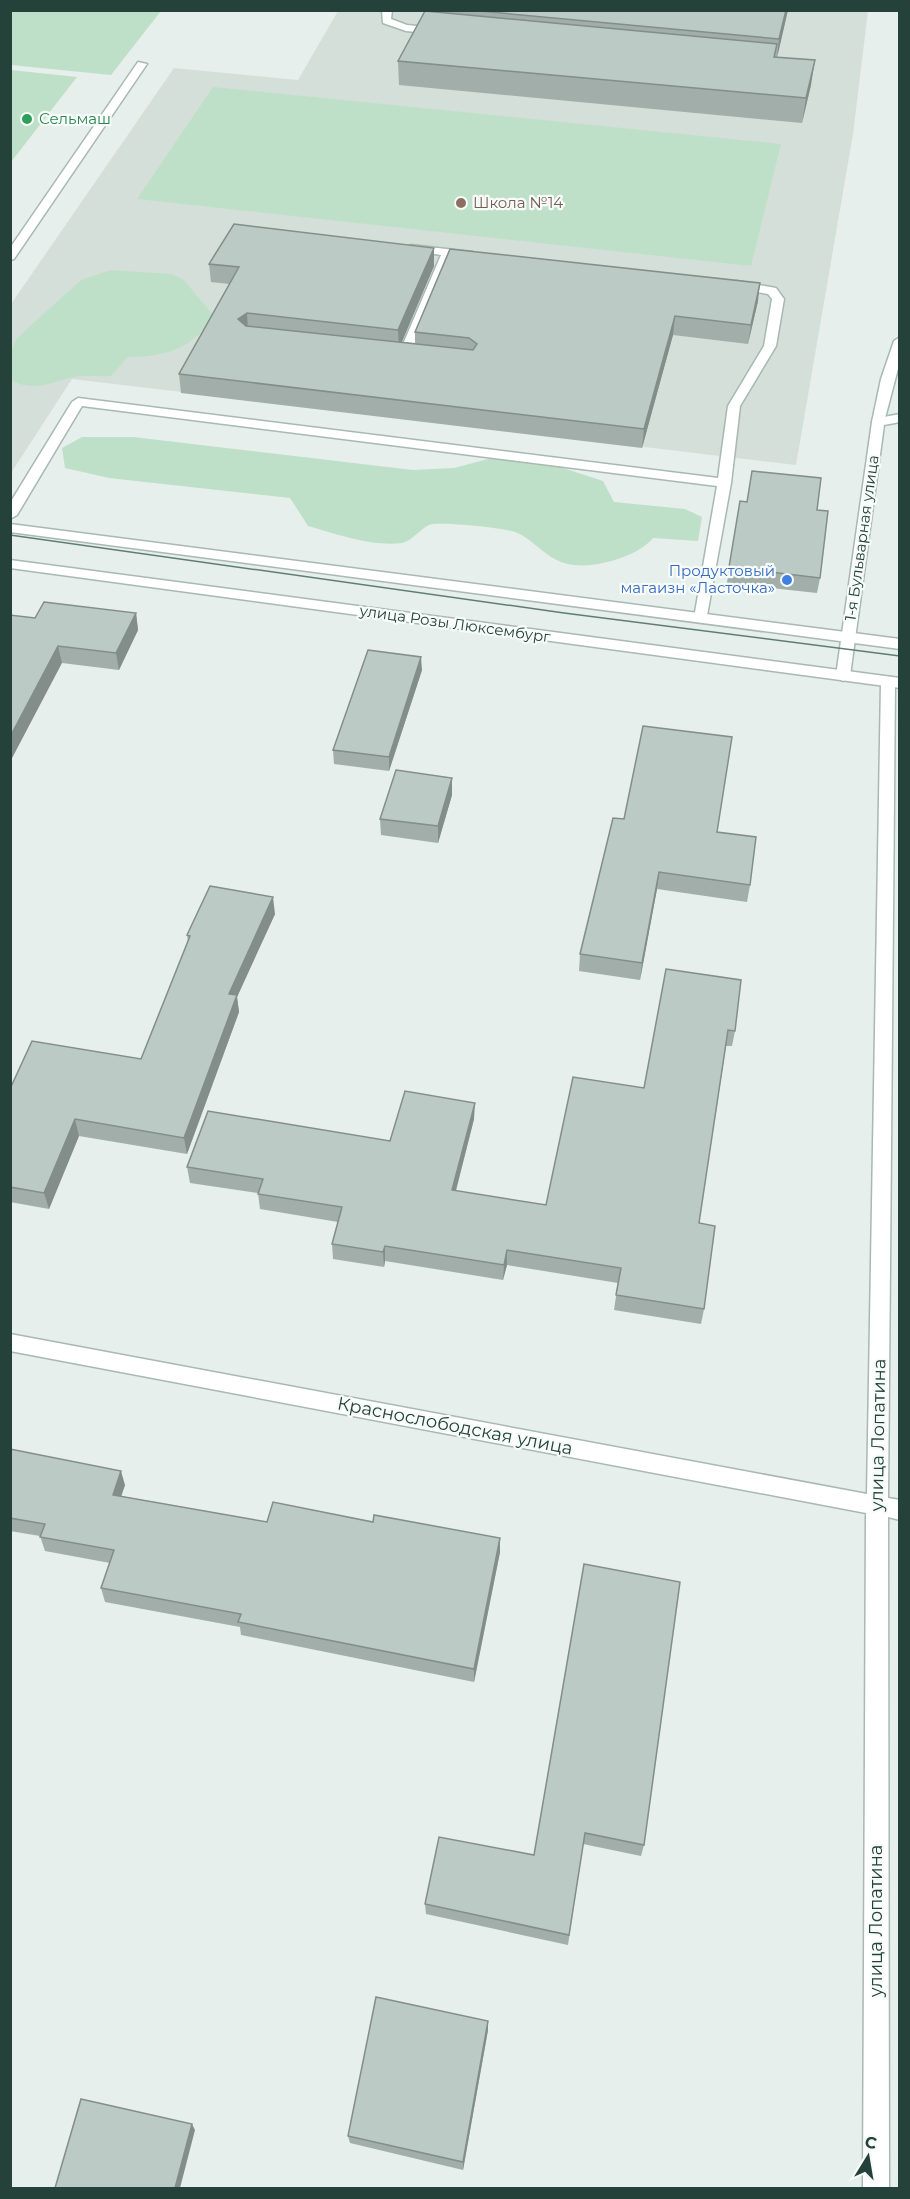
<svg xmlns="http://www.w3.org/2000/svg" width="910" height="2199" font-family="Montserrat,sans-serif">
<rect width="100%" height="100%" fill="#e6efeb"/>
<!-- built -->
<path fill="#d4dfda" d="M338 11H868L853 134 796 465 72 379 11 473V304L174 68 298 80Z"/>
<!-- green -->
<path fill="#bfe0c8" d="M11 10H161V11L111 75 11 65Z
M11 70 77 77 11 162 10 70Z
M213 87 781 144 751 266 137 199Z
M111 270 172 274 184 280 213 315C195 349 164 357 128 357L111 376C99 377 85 375 74 377 49 382 36 393 11 380V350L17 338 81 280Z
M82 437H133L413 470 454 468 492 458 548 463 603 481 614 502 685 509 702 517 698 541 653 538C639 556 597 568 574 565 546 562 535 539 515 532 504 528 437 521 429 525 420 529 412 541 402 543 373 547 336 534 308 526L290 498 109 478 65 468 62 448Z"/>
<g fill="none" stroke-linecap="round" stroke-linejoin="round">
<defs>
<path id="service" d="M382 10H392L391 19 407 25 438 28 443 31 438 34 406 31 383 23Z
M138 62 147 64 14 259 10 260V248Z
M411 245 473 252 479 255 473 258 452 256 410 356 404 360 398 356 441 255 407 250 405 248Z
M736 281 776 288 784 299 776 346 740 406 731 483 706 621H696L694 618 717 486 82 406 17 515 10 519V503L72 402 78 398 718 478 728 406 764 346 772 299 768 294 732 288V282Z
M900 337V361L884 422 883 425H873L872 422 881 379 894 341Z"/>
<path id="minor" d="M900 414V422L884 425 850 676 843 681 836 676 872 422 873 419Z
M888 677 895 682 888 1498 900 1500V1520L888 1517 889 2188H863L866 1513 10 1351V1334L867 1494 881 682Z"/>
<path id="tertiary" d="M10 524 900 639V649L10 532Z
M10 560 900 678V688L10 568Z"/>
</defs>
<!-- service casing -->
<use href="#service" stroke="#a8b8b2" stroke-width="3"/>
<!-- minor casing -->
<use href="#minor" stroke="#a8b8b2" stroke-width="3"/>
<!-- tertiary casing -->
<use href="#tertiary" stroke="#a8b8b2" stroke-width="3"/>
<!-- service -->
<use href="#service" fill="#fff" fill-rule="evenodd"/>
<!-- minor -->
<use href="#minor" fill="#fff" fill-rule="evenodd"/>
<!-- tertiary -->
<use href="#tertiary" fill="#fff" fill-rule="evenodd"/>
<!-- tram -->
<path stroke="#5f7d75" stroke-width="1.5" d="M10 535 564 613 900 656"/>
</g>
<!-- wall -->
<path fill="#a1aea9" d="M428 10H788L777 57 811 85 802 123 399 85 398 61Z
M434 248V266L401 342 415 343V332L758 301 748 344 673 335 642 448 181 393 179 374 229 284 211 282 209 264Z
M817 510 820 578 817 593 727 583 729 567Z
M136 613 138 630 119 670 62 663 35 618Z
M422 670 389 771 334 764 333 750Z
M452 778V795L438 843 381 835 380 819Z
M613 818 717 832 750 885 747 902 657 889 640 980 579 971 580 954Z
M275 914 237 997 239 1012 187 1154 79 1136 49 1209 10 1202V1089L141 1059 188 942 187 935Z
M666 969 735 1031 732 1046H726L699 1223 704 1309 701 1324 614 1310 618 1283 507 1265 503 1280 385 1261 384 1267 333 1259 332 1244 338 1222 260 1209 258 1193 190 1183 187 1167 390 1141 474 1119 456 1191 546 1205 644 1088Z
M10 1449 125 1485 121 1496 267 1522 500 1552 474 1682 241 1635 240 1627 105 1602 101 1588 110 1563 45 1551 40 1536 10 1531Z
M584 1564 644 1845 641 1856 583 1844 568 1945 426 1914 425 1904 534 1855Z
M488 2021V2030L463 2170 350 2143 348 2136Z"/>
<!-- shaded-wall -->
<path fill="#838d89" d="M786 10H788L777 58 779 39Z
M815 60 811 85 802 123 806 98Z
M434 248V266L399 349 398 330Z
M760 283 758 301 748 344 751 325Z
M247 313 248 332 238 319Z
M675 316 673 335 642 448 644 429Z
M136 613 138 630 119 670 116 653Z
M58 646 62 663 10 762V737Z
M421 657 422 670 389 771V757Z
M452 778V795L438 843V826Z
M659 872 657 889 640 980 642 963Z
M273 897 275 914 237 997 239 1012 187 1154 184 1138 229 994Z
M475 1103 474 1119 452 1205V1190Z
M75 1119 79 1136 49 1209 44 1193Z
M385 1246V1261L384 1267 383 1252Z
M507 1250V1265L503 1280 504 1265Z
M121 1471 125 1485 117 1509 113 1495Z
M500 1538V1552L474 1682V1669Z
M488 2021V2030L463 2170V2162Z
M192 2124 195 2130 180 2188H175Z"/>
<!-- building -->
<path fill="#bbcac4" stroke="#838d89" stroke-width="1.5" d="M469 10H786L779 39Z
M425 11 777 44 774 57 815 60 806 98 398 61Z
M234 224 434 248 398 330 247 313 238 319 246 326 473 350 477 344 469 338 415 332 450 249 760 283 751 325 675 316 644 429 179 374 239 267 209 264Z
M752 471 821 478 817 510 828 511 820 578 729 567 740 501 747 502Z
M44 602 136 613 116 653 58 646 10 737V615L35 618Z
M368 650 421 657 389 757 333 750Z
M643 726 732 737 717 832 756 837 750 885 659 872 642 963 580 954 613 818 624 819Z
M396 770 452 778 438 826 380 819Z
M210 886 273 897 229 994 237 995 184 1138 75 1119 44 1193 10 1187V1089L32 1041 141 1059 190 936 187 935Z
M666 969 741 980 735 1031 728 1030 699 1223 715 1226 704 1309 616 1295 621 1268 507 1250 504 1265 385 1246 383 1252 332 1244 342 1207 258 1194 263 1179 187 1167 208 1111 390 1141 405 1091 475 1103 452 1190 546 1205 573 1077 644 1088Z
M10 1449 121 1471 113 1495 267 1522 273 1502 373 1522 374 1515 500 1538 474 1669 238 1622 241 1614 101 1588 114 1550 40 1537 45 1524 10 1518Z
M584 1564 680 1582 644 1845 585 1833 569 1935 425 1904 439 1837 534 1855Z
M376 1997 488 2021 463 2162 348 2136Z
M81 2099 192 2124 175 2188H55Z"/>
<!-- markers -->
<circle fill="#2e9e5b" stroke="#f7fbf9" stroke-width="2" cx="27" cy="119" r="6"/>
<circle fill="#8d6e63" stroke="#f7fbf9" stroke-width="2" cx="461" cy="203" r="6"/>
<circle fill="#3f7fe0" stroke="#f7fbf9" stroke-width="2" cx="787" cy="580" r="6"/>
<g text-anchor="middle" stroke-width="4.5" stroke-linejoin="round" paint-order="stroke">
<!-- far-leisure labels -->
<g font-size="15" fill="#27864d" stroke="#f7fbf9" text-anchor="start">
<text x="39" y="124">Сельмаш</text>
</g>
<!-- far-education labels -->
<g font-size="15" fill="#785e54" stroke="#f7fbf9" text-anchor="start">
<text x="473" y="208">Школа №14</text>
</g>
<!-- far-street labels -->
<g font-size="15" fill="#24423a" stroke="#f7fbf9">
<text transform="translate(862 538) rotate(-82)" y="5">1-я Бульварная улица</text>
<text transform="translate(455 624) rotate(8)" y="5">улица Розы Люксембург</text>
</g>
<!-- far-shop labels -->
<g font-size="15" fill="#366cbe" stroke="#f7fbf9" text-anchor="end">
<text x="775" y="576">Продуктовый<tspan x="775" dy="17">магаизн «Ласточка»</tspan></text>
</g>
<!-- street labels -->
<g font-size="18" fill="#24423a" stroke="#f7fbf9">
<text transform="translate(455 1426) rotate(11)" y="6">Краснослободская улица</text>
<text transform="translate(878 1435) rotate(-89)" y="6">улица Лопатина</text>
<text transform="translate(876 1921) rotate(-90)" y="6">улица Лопатина</text>
</g>
</g>
<!-- border -->
<rect width="910" height="2199" fill="none" stroke="#24423a" stroke-width="24"/>
<!-- north arrow -->
<g transform="translate(868 2157) rotate(11)" stroke="#f7fbf9" stroke-width="4.5" paint-order="stroke">
<path d="M0-4.5L10 22L0 15L-10 22Z" fill="#24423a"/>
<text y="-9" font-size="16" font-weight="bold" text-anchor="middle" fill="#24423a">С</text>
</g>
</svg>
